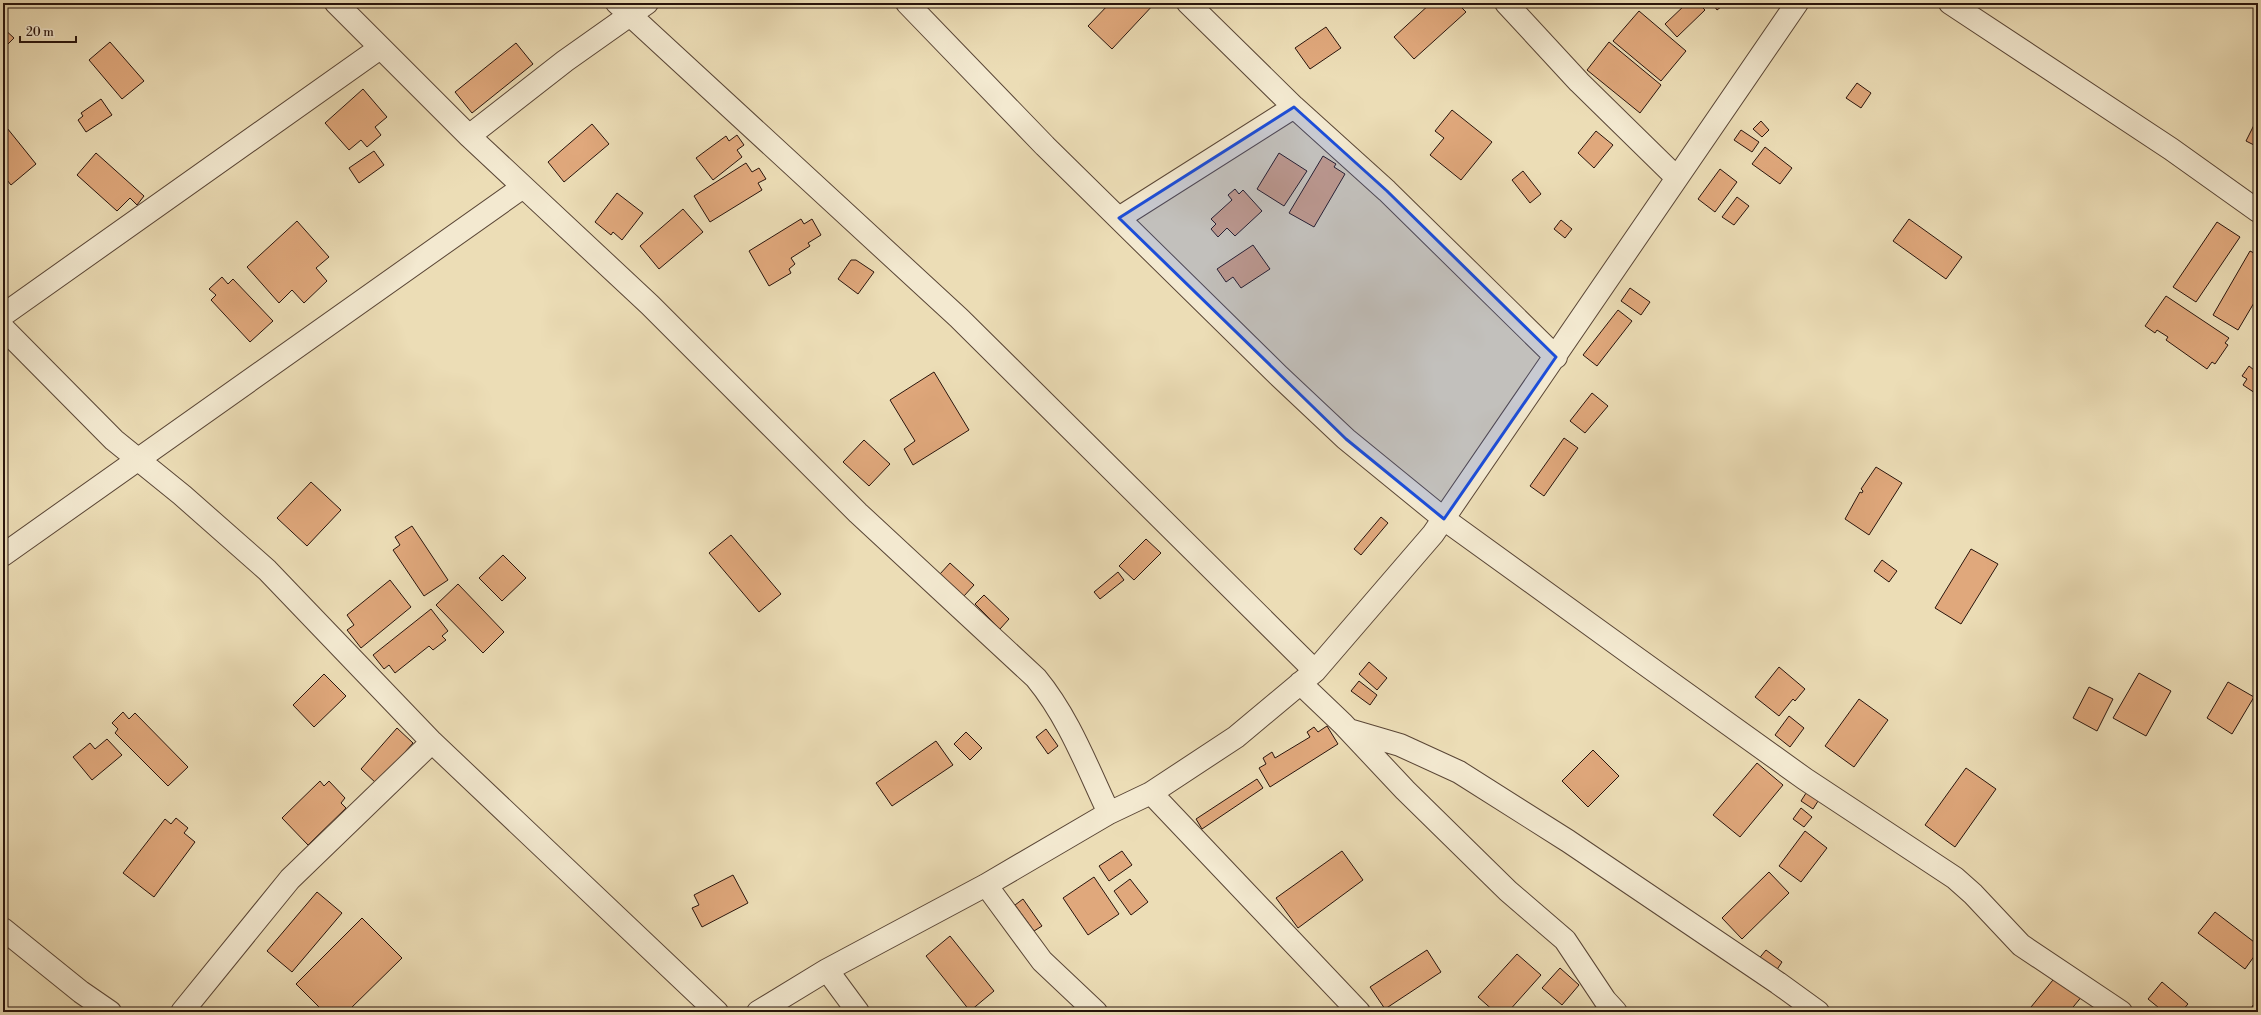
<svg xmlns="http://www.w3.org/2000/svg" width="2261" height="1015" font-family="'Libre Bodoni',serif">
<rect width="100%" height="100%" fill="#ecddb6"/>
<filter id="stains"><feTurbulence type="fractalNoise" baseFrequency=".005" numOctaves="4"/><feColorMatrix values="0 0 0 0 .2 0 0 0 0 .09 0 0 0 0 .02 0 0 0 .5 -.17"/></filter>
<radialGradient id="worn" r=".72"><stop offset=".6" stop-color="#630" stop-opacity="0"/><stop offset="1" stop-color="#630" stop-opacity=".3"/></radialGradient>
<!-- building -->
<path fill="#e0a87c" stroke="#29140c" d="M1110 3H1155L1112 49 1088 26Z
M1431 3H1457L1466 12 1414 59 1394 37Z
M1687 3H1698L1705 10 1677 37 1665 24Z
M1712 3H1726L1717 10Z
M1639 11 1686 51 1661 81 1613 41Z
M1326 27 1341 48 1310 69 1295 48Z
M3 28 14 38 3 49Z
M110 42 144 81 122 99 89 60Z
M1609 42 1661 85 1640 113 1587 70Z
M516 43 533 64 472 113 455 92Z
M1857 83 1871 93 1861 108 1846 98Z
M363 89 387 117 375 127 381 135 367 147 361 140 349 150 325 123Z
M101 99 112 115 86 132 78 120 83 116 81 113Z
M1452 110 1492 142 1461 180 1430 155 1444 138 1435 131Z
M2258 117V147L2246 141Z
M1761 121 1769 130 1762 137 1753 129Z
M3 123 36 164 11 185 3 175Z
M592 124 609 144 564 182 548 162Z
M1741 130 1759 142 1752 152 1734 140Z
M1596 131 1613 145 1594 168 1578 153Z
M737 135 744 145 737 150 742 157 713 180 696 158 726 136 729 141Z
M1765 147 1792 168 1780 184 1752 164Z
M374 151 384 165 359 183 349 168Z
M96 153 144 196 137 205 130 198 117 211 77 175Z
M1279 153 1307 171 1284 206 1257 189Z
M1323 156 1336 164 1334 167 1345 174 1314 227 1289 213Z
M746 163 752 172 759 168 766 179 758 183 762 190 710 222 694 196Z
M1720 169 1737 182 1715 212 1698 199Z
M1523 171 1541 194 1530 203 1512 180Z
M1235 189 1239 194 1243 190 1262 211 1235 236 1227 228 1218 237 1211 229 1216 224 1211 219 1232 200 1228 195Z
M617 193 643 213 622 240 613 232 611 235 595 222Z
M1737 197 1749 206 1734 225 1722 217Z
M683 209 703 232 659 269 640 246Z
M801 219 804 224 812 219 821 235 808 243 810 246 791 258 795 264 789 269 791 273 769 286 749 251Z
M1909 219 1962 257 1946 279 1893 241Z
M1561 220 1572 229 1565 238 1554 229Z
M297 221 329 257 316 268 327 281 304 303 292 290 279 303 247 267Z
M2217 222 2240 237 2196 302 2173 287Z
M1253 245 1270 269 1241 288 1233 277 1226 282 1217 269Z
M2250 251 2258 255V296L2238 330 2213 315Z
M851 260H856L874 272 858 294 838 279Z
M222 277 228 284 233 279 273 321 250 342 211 300 216 295 209 289Z
M1630 288 1650 302 1641 315 1621 301Z
M2166 296 2229 338 2225 343 2228 345 2215 364 2212 362 2207 369 2166 340 2168 337 2157 330 2155 333 2145 326Z
M1618 310 1632 321 1597 366 1583 355Z
M2258 364V395L2243 385 2247 379 2242 376 2249 366 2254 370Z
M934 372 969 430 913 465 904 449 915 441 890 400Z
M1592 393 1608 406 1585 433 1570 421Z
M1564 438 1578 448 1544 496 1530 486Z
M864 440 890 464 869 486 843 462Z
M1876 467 1902 483 1869 535 1845 519 1860 492 1862 493 1863 491 1861 489Z
M311 482 341 510 307 546 277 518Z
M1381 517 1388 523 1361 555 1354 549Z
M412 526 448 580 424 596 393 550 400 545 395 537Z
M731 535 781 594 759 612 709 553Z
M1146 539 1161 553 1134 580 1119 566Z
M1971 549 1998 564 1961 624 1935 608Z
M503 555 526 578 502 601 479 578Z
M1882 560 1897 571 1889 582 1874 571Z
M950 563 974 585 964 596 940 574Z
M1118 572 1124 580 1100 599 1094 592Z
M390 580 411 607 361 648 347 630 354 625 347 615Z
M458 584 504 632 483 653 436 605Z
M984 595 1009 619 1000 629 975 604Z
M431 609 448 631 442 636 446 640 433 650 429 646 395 673 389 665 384 669 373 655Z
M1369 662 1387 678 1377 690 1359 674Z
M1779 667 1805 689 1795 701 1793 699 1779 716 1755 697Z
M2139 673 2171 691 2146 736 2113 718Z
M324 674 346 696 314 727 293 705Z
M1359 681 1377 695 1370 705 1351 691Z
M2228 682 2254 697 2232 734 2207 718Z
M2089 687 2113 699 2097 731 2073 718Z
M1859 699 1888 720 1854 767 1825 746Z
M123 712 129 719 135 713 188 767 168 786 115 733 118 729 112 723Z
M1789 716 1804 728 1790 747 1775 735Z
M1327 726 1338 744 1270 787 1259 768 1266 764 1263 758 1272 752 1275 758 1310 737 1307 732 1314 727 1318 732Z
M397 728 413 743 377 784 361 769Z
M1046 729 1058 746 1048 754 1036 737Z
M966 732 982 748 970 760 954 744Z
M107 739 122 755 92 780 73 757 90 743 95 749Z
M936 741 953 765 892 806 876 783Z
M1593 750 1619 776 1588 807 1562 781Z
M1757 763 1783 785 1740 837 1713 815Z
M1966 768 1996 789 1955 847 1925 825Z
M1257 779 1263 788 1202 829 1196 819Z
M320 781 324 786 329 781 345 798 341 803 346 808 308 845 282 818Z
M1808 790 1820 798 1813 809 1801 801Z
M1801 808 1812 817 1804 827 1793 819Z
M176 818 188 828 184 833 195 842 154 897 123 873 165 819 171 824Z
M1805 831 1827 848 1801 882 1779 866Z
M1122 851 1132 865 1109 881 1099 866Z
M1342 851 1363 880 1298 928 1276 898Z
M1769 872 1789 893 1742 939 1722 918Z
M733 875 748 903 702 927 692 908 699 905 694 895Z
M1094 877 1119 914 1088 935 1063 898Z
M1130 879 1148 902 1131 915 1114 891Z
M317 892 342 913 292 972 267 951Z
M1023 899 1042 926 1034 931 1015 905Z
M2215 912 2258 945V951L2245 969 2198 933Z
M362 918 402 958 347 1012H324L296 984Z
M950 936 994 991 970 1011 926 956Z
M1427 950 1441 972 1385 1009 1370 987Z
M1766 950 1782 962 1774 974 1757 961Z
M1517 954 1541 975 1508 1012H1495L1478 997Z
M1560 968 1579 985 1562 1005 1542 988Z
M2057 975 2083 995 2069 1012H2027Z
M2162 982 2188 1004 2181 1012H2164L2148 999Z
M2258 997V1012H2249Z"/>
<g fill="none" stroke-linecap="round" stroke-linejoin="round">
<defs>
<path id="minor" d="M336 3 469 136 650 305 858 513 1036 678C1069 718 1087 767 1109 813
M617 3 959 318 1315 671
M907 3 1045 146 1278 375 1346 439 1444 519 1635 657 1805 779 1955 878 1973 894 2021 945 2121 1012
M1188 3 1294 107 1387 191 1556 357
M1506 3 1579 82 1677 178
M1950 3 2171 149 2258 211
M469 136 565 61 647 3
M1119 218 1294 107
M3 315 380 48
M3 328 114 440 182 495 267 570 432 742 717 1012
M3 555 523 187
M1300 683 1343 724 1405 790 1508 891 1565 940 1605 1000 1616 1012
M1349 730 1400 745 1459 772 1568 841 1778 983 1818 1012
M1151 793 1359 1012
M986 885 1042 961 1096 1012
M3 929 81 992 110 1012
M827 970 858 1012
M182 1012 290 879 432 742
M758 1012 827 970 986 885 1109 813 1151 793 1236 737 1315 671 1433 534 1797 3"/>
</defs>
<!-- minor casing -->
<use href="#minor" stroke="#5a4636" stroke-width="24"/>
<!-- minor -->
<use href="#minor" stroke="#f3e9d0" stroke-width="22"/>
</g>
<!-- marked area -->
<path fill="#1d4ed8" fill-opacity="0.2" stroke="#1d4ed8" stroke-width="3" stroke-linejoin="round" d="M1294 107 1387 191 1556 357 1444 519 1346 439 1119 218Z"/>
<!-- margin -->
<rect width="2261" height="1015" fill="none" stroke="#ecddb6" stroke-width="16"/>
<rect x="4" y="4" width="2253" height="1007" fill="none" stroke="#29140c" stroke-width="2"/>
<rect x="8" y="8" width="2245" height="999" fill="none" stroke="#29140c"/>
<!-- scale -->
<path d="M20 36v6h56v-6" fill="none" stroke="#29140c" stroke-width="2"/>
<text x="26" y="36" font-size="12" fill="#29140c" stroke="#f3e9d0" stroke-width="3" paint-order="stroke">20 m</text>
<rect width="100%" height="100%" filter="url(#stains)"/>
<rect width="100%" height="100%" fill="url(#worn)"/>
</svg>
